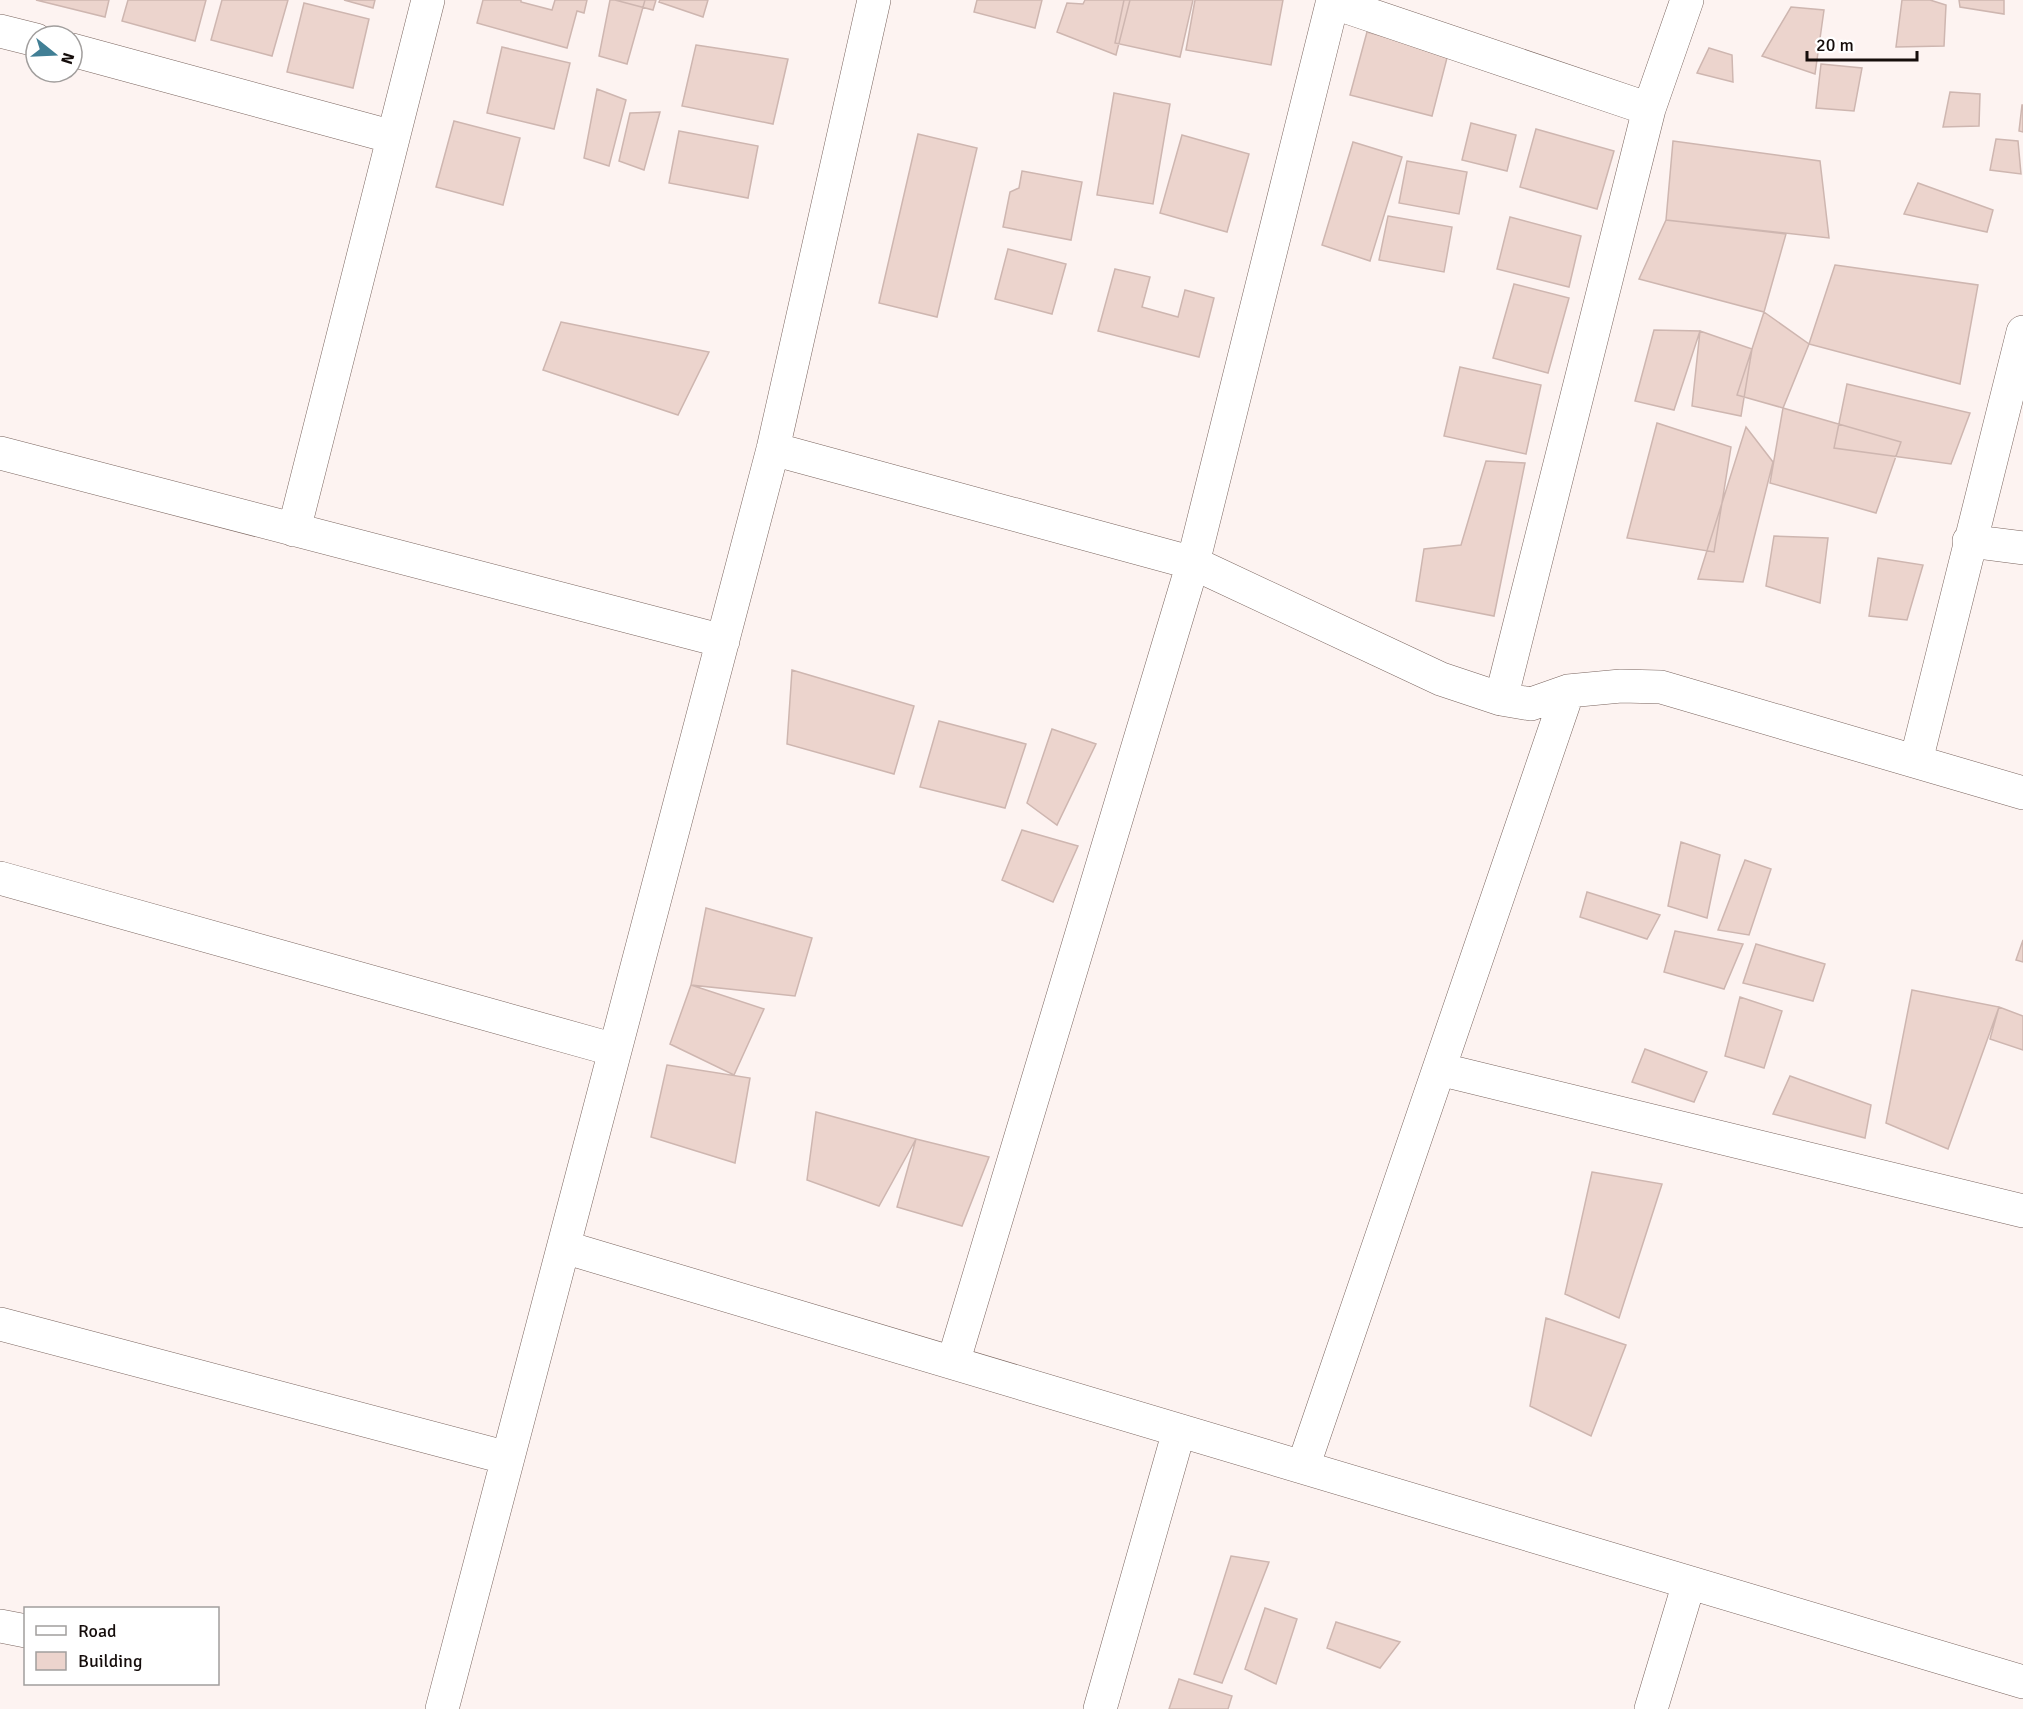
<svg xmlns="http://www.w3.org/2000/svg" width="2023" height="1709" font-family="Signika,sans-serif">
<rect width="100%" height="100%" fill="#fdf3f1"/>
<!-- building -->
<path fill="#ecd4cd" stroke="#ceb6b0" stroke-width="1.5" d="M36 0H109L105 17Z
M128 0H206L195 41 122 21Z
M222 0H288L272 56 211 40Z
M344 0H375L373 8Z
M483 0H521V2L552 10 555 0H587L584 13 577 11 567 48 477 23Z
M610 0H645L627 64 599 56Z
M615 0H656L653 10Z
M660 0H708L703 17 659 2Z
M977 0H1042L1035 28 974 12Z
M1085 0H1130L1116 55 1057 32 1067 3 1083 4Z
M1124 0H1193L1180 57 1115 43Z
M1195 0H1283L1271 65 1186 50Z
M1902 0H1930L1946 5 1944 46 1896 47Z
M1959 0H2004V14L1960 7Z
M304 3 369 19 353 88 287 72Z
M1791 7 1824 10 1815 74 1762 56Z
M1367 32 1448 54 1432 116 1350 95Z
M696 45 788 59 773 124 682 106Z
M502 47 570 63 554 129 487 113Z
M1709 48 1732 55 1733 82 1697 73Z
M1821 64 1862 68 1854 111 1816 108Z
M597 89 626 100 609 166 584 158Z
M1950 92 1980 94 1979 126 1943 127Z
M1114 93 1170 104 1153 204 1097 195Z
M2022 105H2023V132L2019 131Z
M660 112 644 170 619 161 630 113Z
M454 121 520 138 503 205 436 187Z
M1471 123 1516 135 1507 171 1462 160Z
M1536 129 1614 151 1597 209 1520 187Z
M679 131 758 146 748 198 669 183Z
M918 134 977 148 937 317 879 303Z
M1182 135 1249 154 1227 232 1160 213Z
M1996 139 2018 141 2021 174 1990 170Z
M1673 141 1820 161 1829 238 1666 220Z
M1353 142 1402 157 1370 261 1322 245Z
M1407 161 1467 172 1459 214 1399 203Z
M1022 171 1082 182 1071 240 1003 227 1010 192 1019 188Z
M1918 183 1993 210 1987 232 1904 214Z
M1388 216 1452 227 1444 272 1379 260Z
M1510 217 1581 236 1569 287 1497 269Z
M1666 220 1786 234 1764 312 1639 279Z
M1008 249 1066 264 1052 314 995 299Z
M1835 265 1978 285 1960 384 1809 344Z
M1115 269 1150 277 1142 307 1178 317 1185 290 1214 298 1199 357 1098 331Z
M1514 284 1569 298 1548 373 1493 358Z
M1764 312 1809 344 1783 408 1737 395Z
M561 322 709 352 678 415 543 370Z
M1654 330 1700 331 1674 410 1635 401Z
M1700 331 1752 349 1741 416 1692 406Z
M1460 367 1541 385 1526 454 1444 436Z
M1847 384 1970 413 1951 464 1834 448Z
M1783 408 1901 442 1876 513 1770 483Z
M1657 423 1731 447 1714 552 1627 538Z
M1746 427 1773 462 1743 582 1698 579Z
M1486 461 1525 463 1494 616 1416 601 1424 549 1461 545Z
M1774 536 1828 538 1820 603 1766 586Z
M1878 558 1923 565 1907 620 1869 616Z
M792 670 914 706 894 774 787 744Z
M939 721 1026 744 1005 808 920 787Z
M1052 729 1096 744 1057 825 1027 803Z
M1022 830 1078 846 1053 902 1002 880Z
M1681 842 1720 855 1707 918 1668 906Z
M1745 860 1771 869 1749 935 1718 930Z
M1587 892 1660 915 1647 939 1580 917Z
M706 908 812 938 795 996 691 985Z
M1675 931 1743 944 1724 989 1664 972Z
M2023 940V962L2016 960Z
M1756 944 1825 964 1813 1001 1743 983Z
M691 985 764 1009 734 1075 670 1044Z
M1912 990 1999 1007 1948 1149 1886 1123Z
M1740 997 1782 1011 1764 1068 1725 1056Z
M1999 1007 2023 1016V1050L1990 1039Z
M1645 1049 1707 1072 1694 1102 1632 1082Z
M667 1065 750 1078 735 1163 651 1137Z
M1790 1076 1871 1105 1865 1138 1773 1114Z
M816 1112 916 1139 879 1206 807 1180Z
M916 1139 989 1157 962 1226 897 1207Z
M1592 1172 1662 1184 1619 1318 1565 1294Z
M1546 1318 1626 1345 1591 1436 1530 1406Z
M1231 1556 1269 1562 1222 1683 1194 1674Z
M1265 1608 1297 1619 1276 1684 1245 1669Z
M1336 1622 1400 1642 1380 1668 1327 1648Z
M1179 1679 1232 1696 1228 1709H1169Z"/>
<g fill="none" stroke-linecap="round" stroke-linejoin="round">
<defs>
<path id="street" d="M1332 2 1649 109
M0 31 36 40
M72 50 393 137
M773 449 1193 563 1441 679 1501 699 1531 704 1568 691 1621 686 1661 687 2023 793
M0 453 723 641
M294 530 428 0
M1969 541 2023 548
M1501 699 1649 109 1687 0
M1916 761 2023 332
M0 878 615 1050
M1439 1069 2023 1211
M564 1247 2023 1682
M0 1324 508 1458
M953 1363 1193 563 1333 0
M1303 1467 1568 691
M0 1626 26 1631
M442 1709 773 449 874 0
M1100 1709 1179 1431
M1651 1709 1689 1583"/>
</defs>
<!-- street casing -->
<use href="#street" stroke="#7a655f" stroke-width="34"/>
<!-- street -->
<use href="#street" stroke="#fff" stroke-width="33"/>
</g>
<!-- legend -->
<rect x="24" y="1607" width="195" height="78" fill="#ffffff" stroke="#a19e9d" stroke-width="1.5"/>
<rect x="36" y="1626" width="30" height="9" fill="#ffffff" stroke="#a19e9d" stroke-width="1.5"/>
<text x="78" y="1637" font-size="18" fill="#150d0b">Road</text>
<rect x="36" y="1652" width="30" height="18" fill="#ecd4cd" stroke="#a19e9d" stroke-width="1.5"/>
<text x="78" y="1667" font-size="18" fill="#150d0b">Building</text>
<!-- north arrow -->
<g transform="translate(54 54) rotate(108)"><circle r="28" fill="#ffffff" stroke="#a19e9d" stroke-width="1.5"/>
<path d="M0-4.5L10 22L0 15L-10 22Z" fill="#417f95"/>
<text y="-9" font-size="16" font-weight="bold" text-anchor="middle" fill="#150d0b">N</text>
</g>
<!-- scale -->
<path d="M1807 51v9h110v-9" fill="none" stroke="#150d0b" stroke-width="3"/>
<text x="1816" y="51" font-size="18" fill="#150d0b" stroke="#ffffff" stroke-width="4.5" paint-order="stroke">20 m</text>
</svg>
